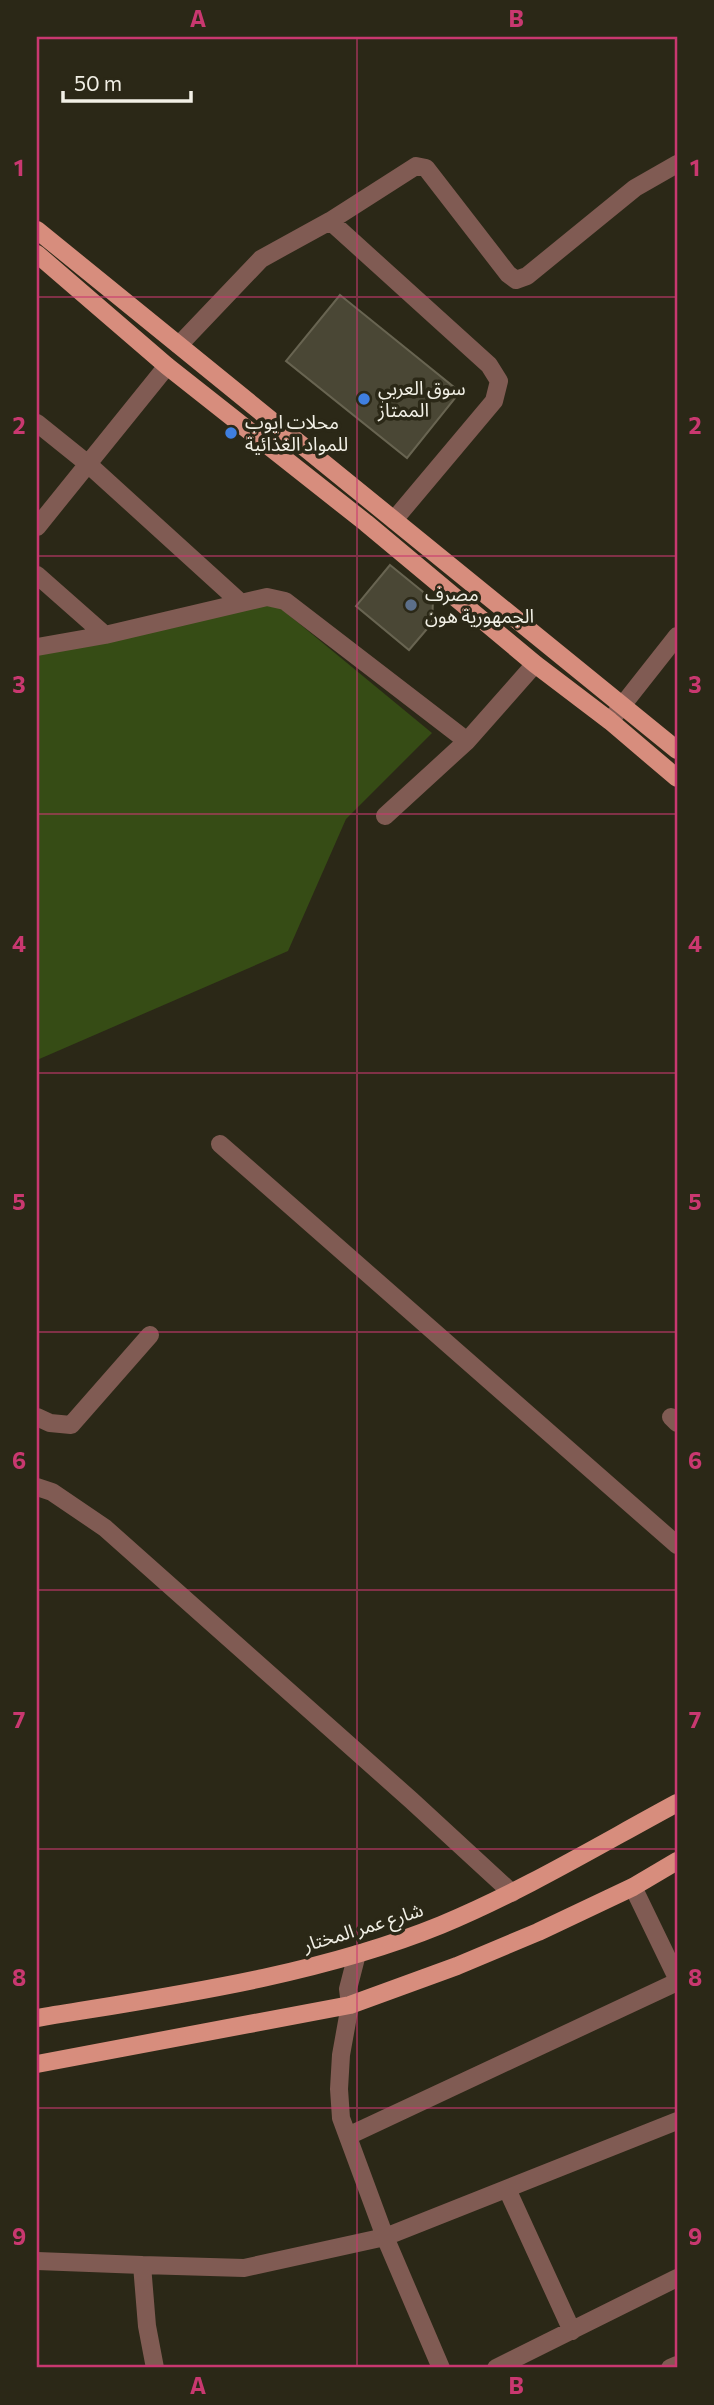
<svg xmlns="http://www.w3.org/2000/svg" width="714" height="2405" font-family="Commissioner,'Noto Sans Arabic',sans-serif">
<rect width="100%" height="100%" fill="#2b2817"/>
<!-- green -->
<path fill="#364c15" d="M267 597 432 733 346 819 288 951 37 1060V654Z"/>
<!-- building -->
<path fill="#4a4735" stroke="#686451" stroke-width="2" d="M340 295 460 392 407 458 286 361Z
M390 565 433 600 432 623 409 650 356 606Z"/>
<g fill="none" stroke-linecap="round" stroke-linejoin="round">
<!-- minor -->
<path stroke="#805b53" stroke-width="18" d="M330 221 489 365 499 381 494 401 394 520
M179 345 261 259 330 221 416 166 426 168 508 274 516 280 527 276 635 188 677 164
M37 423 88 464 241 603
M37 527 167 366
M37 575 105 635
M37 647 105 635 267 597 285 601 467 741
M610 721 677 636
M385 816 467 741 535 664
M220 1144 677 1545
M37 1417 50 1423 71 1425 150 1335
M671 1417 677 1423
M37 1487 52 1492 105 1528 411 1800 512 1893
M633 1887 677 1978
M357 1954 348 1989 350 2005 341 2055 339 2089 341 2118 385 2237 441 2368
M348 2136 677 1982
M507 2189 572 2331
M37 2261 142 2265
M155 2368 147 2326 142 2265 244 2268 385 2237 677 2121
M496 2368 677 2278
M670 2368 677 2365"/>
<!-- major -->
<path stroke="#d78d7d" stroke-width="18" d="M37 230 677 750
M37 254 167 366 366 523 535 664 610 721 677 778
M37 2018C170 1996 316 1976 441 1925 523 1891 599 1845 677 1803
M37 2064 350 2005 457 1966 538 1932 633 1887 677 1861"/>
</g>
<!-- grid -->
<path fill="none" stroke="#c93870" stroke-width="2" stroke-opacity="0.55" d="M357 37V2368M37 297H677M37 556H677M37 814H677M37 1073H677M37 1332H677M37 1590H677M37 1849H677M37 2108H677"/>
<!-- markers -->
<g fill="#3f7fe0" stroke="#2b2817" stroke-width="2.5">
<circle cx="364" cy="399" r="7"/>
<circle cx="231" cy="433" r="7"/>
</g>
<circle fill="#5c6f8a" stroke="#2b2817" stroke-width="2.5" cx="411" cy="605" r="7"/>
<g text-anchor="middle" stroke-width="7" stroke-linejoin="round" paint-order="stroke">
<!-- poi labels -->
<g font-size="19" fill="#f2f0e6" stroke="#2b2817" text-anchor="start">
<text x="378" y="395">سوق العربي<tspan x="378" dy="22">الممتاز</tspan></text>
<text x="245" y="429">محلات ايوب<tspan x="245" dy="22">للمواد الغذائية</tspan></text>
<text x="425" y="601">مصرف<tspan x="425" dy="22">الجمهورية هون</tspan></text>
</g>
<!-- street labels -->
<g font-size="19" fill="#f2f0e6" stroke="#2b2817">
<text transform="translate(363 1927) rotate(-17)" y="7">شارع عمر المختار</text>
</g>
</g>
<!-- border -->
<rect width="714" height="2405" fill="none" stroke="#2b2817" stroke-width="77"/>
<!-- scale -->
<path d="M63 91v10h128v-10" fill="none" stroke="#f2f0e6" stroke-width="3.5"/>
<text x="74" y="91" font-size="21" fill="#f2f0e6" stroke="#2b2817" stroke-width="5" paint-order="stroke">50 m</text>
<rect x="38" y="38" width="638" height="2328" fill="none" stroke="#c93870" stroke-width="2.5"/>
<g font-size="23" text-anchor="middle" font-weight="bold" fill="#c93870">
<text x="198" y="27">A</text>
<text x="516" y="27">B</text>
<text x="19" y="176">1</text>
<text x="695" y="176">1</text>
<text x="19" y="434">2</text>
<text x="695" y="434">2</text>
<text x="19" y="693">3</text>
<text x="695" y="693">3</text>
<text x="19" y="952">4</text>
<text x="695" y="952">4</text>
<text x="19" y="1210">5</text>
<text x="695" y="1210">5</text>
<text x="19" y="1469">6</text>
<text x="695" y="1469">6</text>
<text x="19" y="1728">7</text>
<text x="695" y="1728">7</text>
<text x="19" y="1986">8</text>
<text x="695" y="1986">8</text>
<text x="19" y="2245">9</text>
<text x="695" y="2245">9</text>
<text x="198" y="2394">A</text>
<text x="516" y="2394">B</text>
</g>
</svg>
